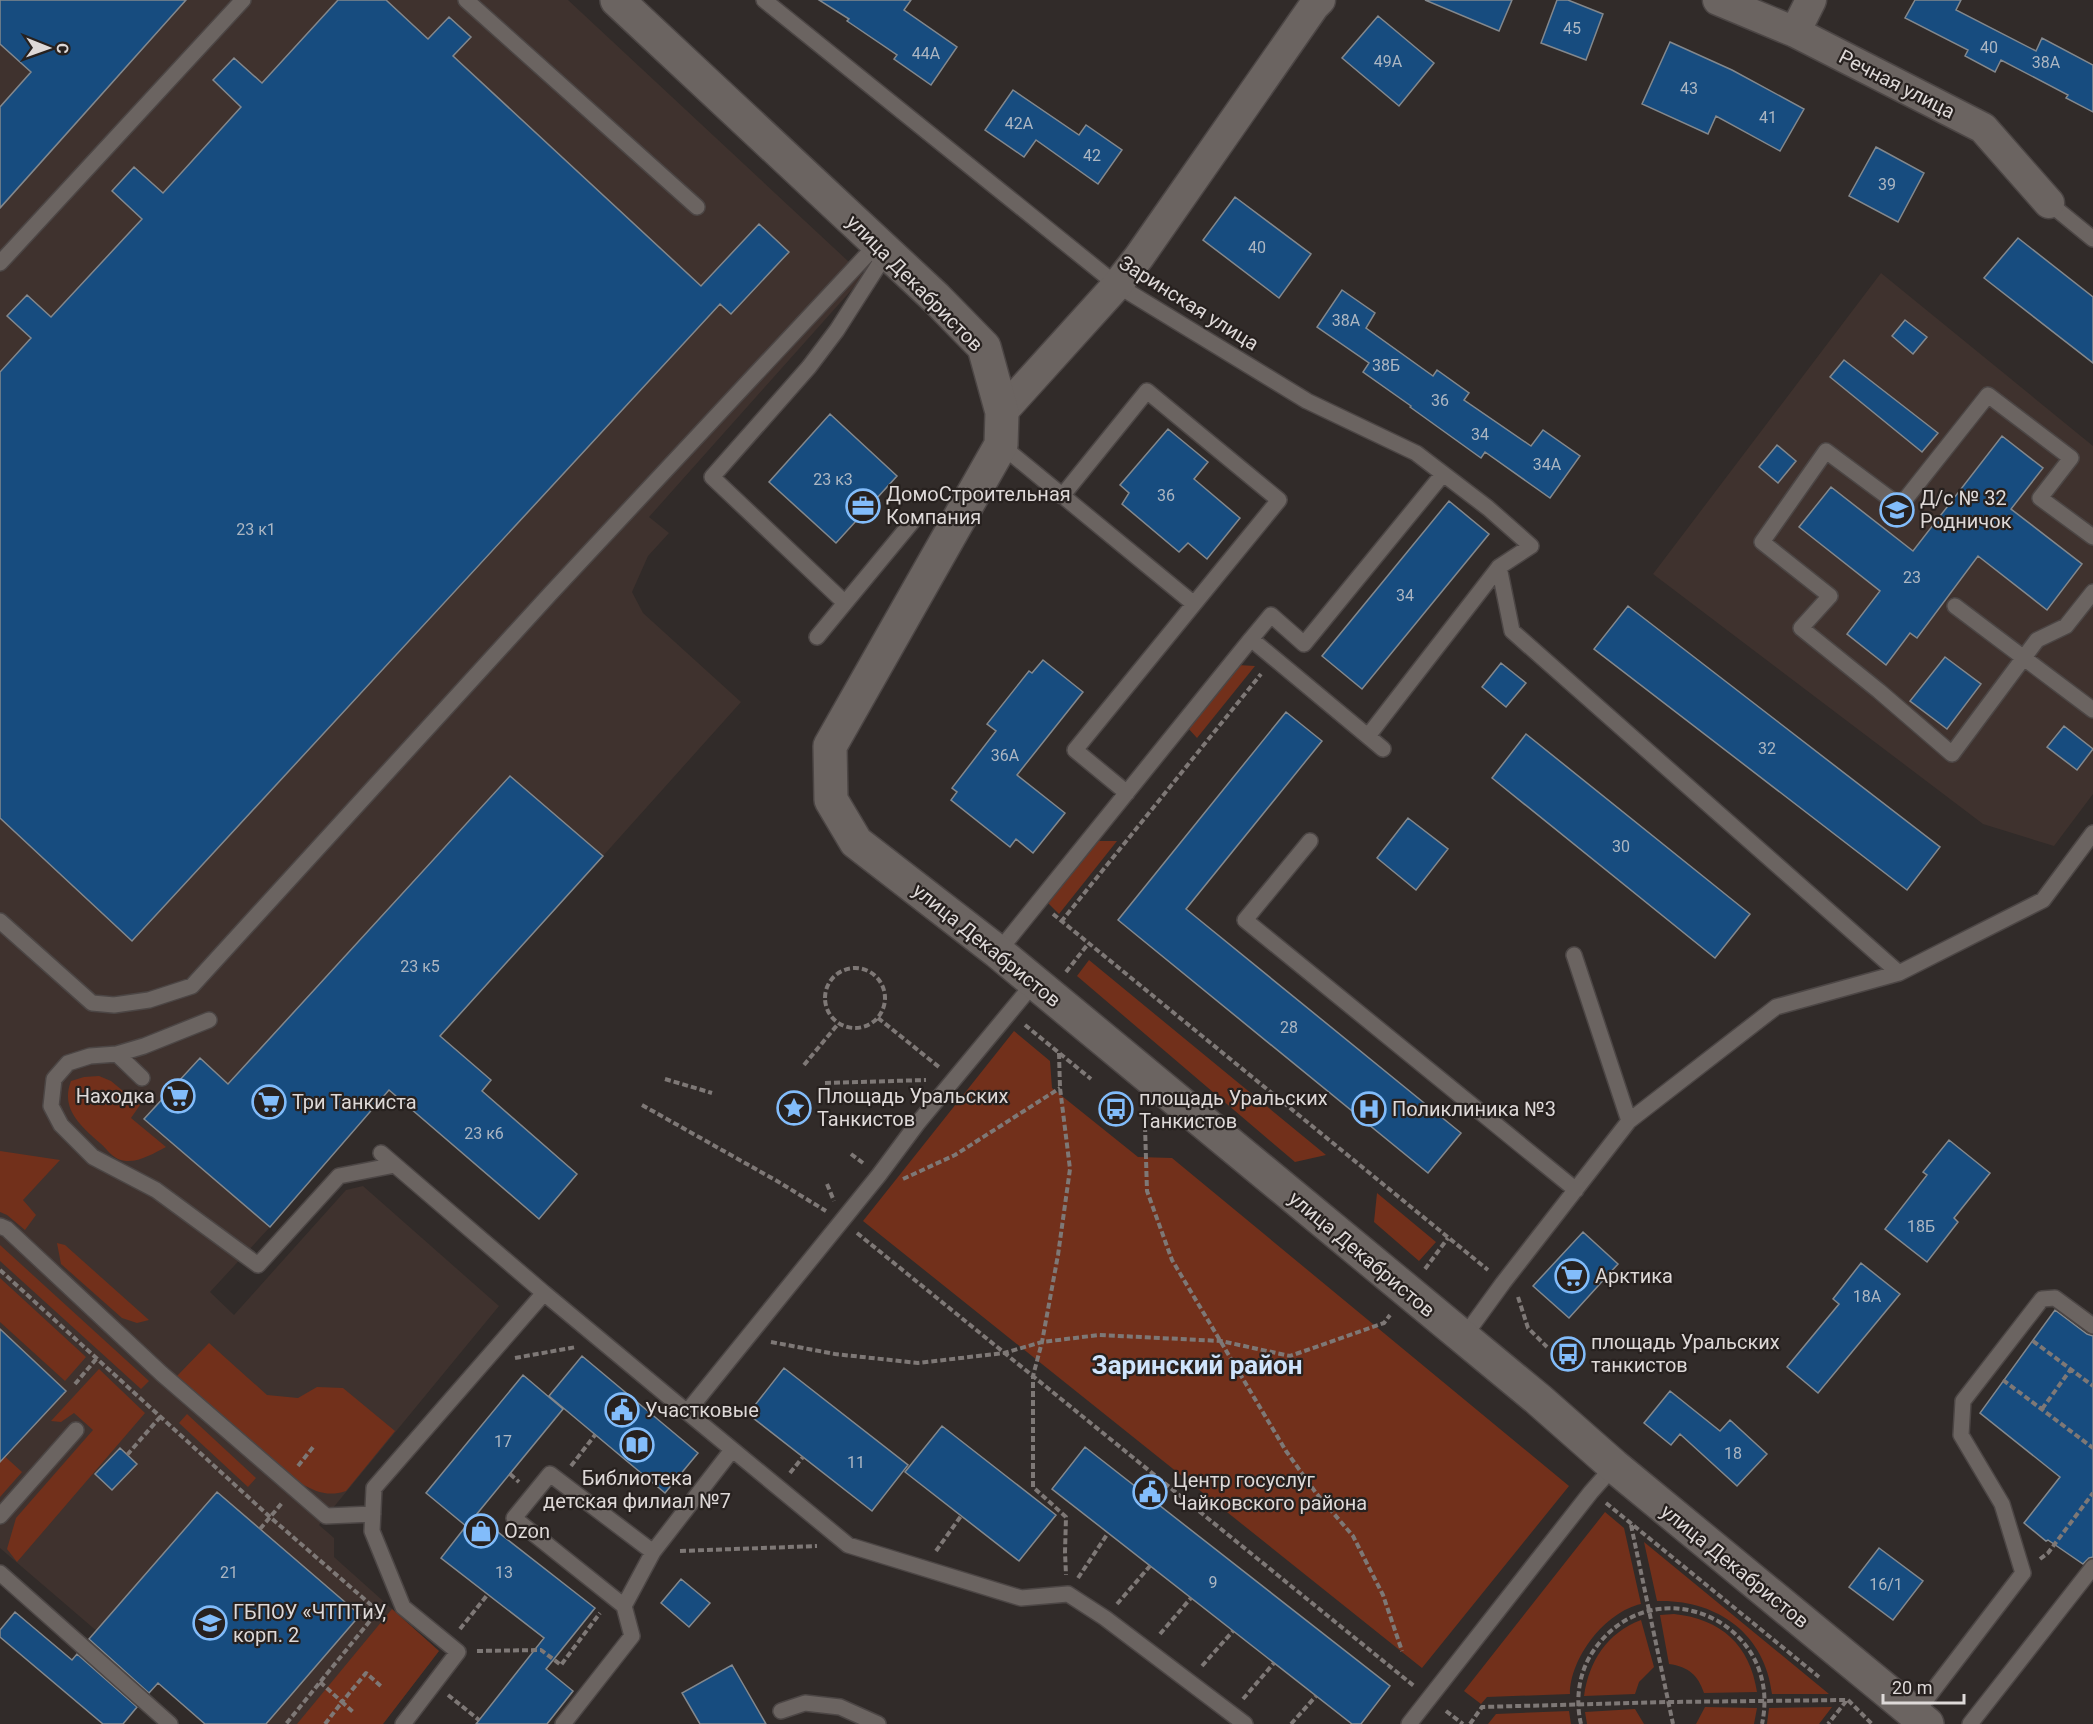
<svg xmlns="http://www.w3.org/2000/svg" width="2093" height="1724" font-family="Roboto,sans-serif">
<rect width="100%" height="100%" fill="#312b29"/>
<!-- built -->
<path fill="#3f322e" d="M0 0H568L864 276 649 517 669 533 648 556 632 592 643 613 741 702 603 856 393 1085 270 1227 210 1292 234 1315 346 1190 363 1186 499 1306 319 1525 334 1538V1557L439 1651 383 1724H205L0 1548Z
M1881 273 2093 446V794L2054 846 1983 824 1653 574Z"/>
<!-- green -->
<path fill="#72301b" d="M1238 665 1255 666 1197 738 1187 727Z
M1094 841H1117L1059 914 1046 901Z
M1089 960 1326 1155 1295 1162 1077 976Z
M1014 1031 1050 1061 1052 1088 1138 1157 1172 1158 1569 1486 1422 1668 863 1221Z
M99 1076 111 1081 140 1105 131 1118 166 1147C152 1154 134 1166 118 1159 111 1156 105 1147 100 1143 81 1126 60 1109 71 1081L84 1077Z
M0 1151 60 1160 23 1200 36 1215 25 1230 7 1215 0 1212Z
M1377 1193 1436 1242 1419 1261 1374 1222Z
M57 1243 65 1245 149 1320 137 1323 122 1318 61 1264Z
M0 1245 149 1381 141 1389 0 1261Z
M0 1278 86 1357 65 1381 0 1322Z
M209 1343 267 1395 298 1398 317 1387 343 1388 395 1431 346 1491C328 1497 316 1492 300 1483L177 1376Z
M99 1369 145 1413 17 1562 7 1549 16 1518 93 1430 74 1413 61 1422 51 1421Z
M187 1414 256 1478 248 1487 179 1423Z
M0 1452 22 1472 0 1497Z
M1605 1512 1624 1528 1641 1604C1605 1612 1570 1658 1570 1694L1487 1697 1481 1704 1464 1691Z
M1644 1542 1829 1694H1772C1765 1633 1716 1599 1657 1601Z
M392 1609 439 1651 383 1724H297Z
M1674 1614C1721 1619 1750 1645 1757 1692L1704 1693C1698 1675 1689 1667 1669 1664L1660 1615Z
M1641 1620 1654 1667 1639 1682 1635 1694 1584 1696C1589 1661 1607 1633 1641 1620Z
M1705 1707 1757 1708 1754 1724H1696Z
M1832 1707 1819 1724H1767L1769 1708Z
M1635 1709 1644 1724H1587L1585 1712Z
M1569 1711 1571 1724H1488L1496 1714Z"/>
<!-- building -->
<path fill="#174c7f" stroke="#83888d" stroke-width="1.5" d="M0 0H186L0 208V107L31 72 0 44Z
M338 0H386L428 39 449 17 471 37 453 56 701 286 759 224 789 252 731 314 720 304 132 941 0 818V372L31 338 7 316 27 295 51 317 142 219 112 191 134 167 163 193 241 107 213 80 234 58 262 83Z
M819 0H911L904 10 957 47 931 85 894 59 897 55 847 21 849 19Z
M1425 0H1512L1499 31Z
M1557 0H1568L1603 14 1586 60 1541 43Z
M1915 0H1961L1956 10 2036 51 2042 38 2093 65V112L2066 98 2068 95 2001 60 1995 72 1965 56 1968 50 1905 18Z
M1378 16 1434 63 1399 106 1342 58Z
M1670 42 1732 70 1804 109 1780 151 1716 116 1708 134 1642 104Z
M1013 90 1079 135 1086 125 1122 150 1098 184 1036 140 1024 157 985 130Z
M1876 147 1924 173 1898 222 1849 196Z
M1235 197 1311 254 1279 298 1203 240Z
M2018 238 2093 297V363L1984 278Z
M1342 290 1375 313 1366 328 1433 376 1437 370 1469 393 1464 400 1531 446 1543 430 1580 456 1550 498 1485 452 1481 458 1410 407 1411 406 1363 372 1369 363 1317 327Z
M1905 320 1927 337 1913 354 1892 336Z
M1844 360 1938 433 1922 452 1830 377Z
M830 414 897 476 836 543 769 482Z
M1168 429 1208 462 1194 479 1240 518 1207 559 1188 543 1179 552 1122 504 1129 493 1120 485Z
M2002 436 2043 468 2011 509 2082 564 2047 610 1978 556 1917 638 1910 633 1886 665 1847 634 1880 591 1799 527 1831 487 1913 551Z
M1777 445 1796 461 1778 483 1759 467Z
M1449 501 1489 534 1362 689 1322 656Z
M1628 606 1940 847 1907 890 1594 649Z
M1945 657 1981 684 1947 729 1910 701Z
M1043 660 1083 692 1017 775 1065 813 1033 853 1016 839 1010 847 951 800 957 792 952 788 996 731 987 724 1029 671 1032 673Z
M1501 663 1526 683 1506 707 1482 687Z
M1286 712 1322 741 1186 909 1461 1133 1428 1173 1118 920Z
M2064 726 2093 749 2077 770 2047 747Z
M1526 734 1750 914 1715 958 1492 778Z
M510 776 603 856 440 1036 491 1080 482 1091 577 1174 539 1219 389 1090 270 1227 144 1119 200 1058 228 1084Z
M1408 818 1448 849 1416 890 1377 858Z
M1949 1140 1990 1173 1954 1218 1958 1222 1927 1262 1885 1229 1927 1175 1923 1172Z
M1583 1232 1618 1264 1569 1318 1533 1286Z
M1861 1263 1900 1294 1818 1393 1787 1367 1839 1304 1833 1299Z
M2055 1310 2087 1334 2093 1336V1557L2089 1558 2083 1564 2048 1540 2046 1541 2024 1523 2060 1477 1980 1413Z
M0 1329 66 1391 0 1462Z
M582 1356 698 1453 665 1493 549 1396Z
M784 1368 908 1465 872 1511 748 1414Z
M523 1375 563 1409 476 1515 595 1608 546 1669 573 1691 547 1724H476L544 1638 441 1558 466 1526 426 1493Z
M1670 1391 1720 1431 1730 1420 1767 1454 1737 1486 1680 1434 1671 1445 1644 1423Z
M942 1426 1056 1515 1019 1561 905 1472Z
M1085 1447 1390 1686 1361 1724H1352L1052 1489Z
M120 1448 137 1464 112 1490 95 1474Z
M217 1492 360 1615 266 1724H205L158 1683 149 1693 89 1639Z
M1879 1548 1923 1581 1893 1620 1849 1587Z
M681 1579 710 1603 689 1627 661 1603Z
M15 1612 72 1660 77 1654 137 1707 123 1724H103L0 1637V1630Z
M732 1665 766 1724H700L682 1693Z"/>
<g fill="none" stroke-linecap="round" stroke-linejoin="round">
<defs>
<path id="service" d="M466 0 697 207
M764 0 1117 285 1307 401 1416 453 1488 508 1531 546 1499 567 1512 631 1899 973
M2049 203 2093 239
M887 252 837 330 809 367 712 477 845 603 912 522
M0 263 243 0
M1001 445 1194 604 1075 750 1127 793
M1062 496 1147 391 1279 500 1194 604
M2093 537 2040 498 2071 458 1988 395 1900 506 1826 451 1762 542 1830 596 1801 628 1879 691 1952 754 2037 640 2066 626 2093 592
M1955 606 2093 710
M817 637 845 603
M1251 639 1271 615 1304 644 1443 474
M1368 736 1499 567
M1310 841 1245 920 1576 1190
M0 921 92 1003 114 1005 149 1000 192 986 551 593 878 243
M998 952 1251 639 1383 749
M1034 983 917 1124 879 1175 687 1412 848 1545 1021 1598 1068 1594 1105 1618 1245 1724
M117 1054 144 1046 209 1020
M142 1078 117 1054 90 1056 68 1063 54 1079 51 1106 61 1125 93 1157 156 1190 258 1265 339 1176 395 1165
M1629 1121 1776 1007 1899 973 2043 900 2093 833
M381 1153 544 1293
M0 1226 7 1229 162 1374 326 1516 373 1514
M1463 1338 1503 1283 1629 1121 1574 955
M0 1516 76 1430
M0 1573 170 1724
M624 1606 514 1518 550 1474 653 1552
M781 1711 805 1703 840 1707 878 1724
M1915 1714 2023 1573 2002 1504 1961 1435 1963 1401 2042 1299 2055 1298 2093 1326
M403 1724 458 1652 403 1607 372 1531 374 1488 544 1293 687 1412
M563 1724 632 1636 624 1606 653 1552 732 1450
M1409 1724 1591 1492 1614 1466
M1970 1724 2093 1567"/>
<path id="minor" d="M1718 0 1795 32 1983 128 2049 203
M1795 32 1811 0
M1002 412 1117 285 1139 257 1314 6 1320 0"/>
<path id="tertiary" d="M617 0 936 298 984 347 1002 412 1001 445 830 746 831 800 856 842 998 952 1538 1399 1614 1466 1927 1724"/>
</defs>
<!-- service casing -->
<use href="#service" stroke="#4c4645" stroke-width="18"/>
<!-- minor casing -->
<use href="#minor" stroke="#4c4645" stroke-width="33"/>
<!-- tertiary casing -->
<use href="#tertiary" stroke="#4c4645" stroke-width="36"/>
<!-- path -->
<path stroke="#7e7876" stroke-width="4" stroke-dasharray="6 3" stroke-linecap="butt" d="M1053 914 1488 1270
M1061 922 1261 674
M825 998a30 30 0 1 1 60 0a30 30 0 1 1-60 0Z
M1066 972 1088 944
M878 1018 939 1067
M1025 1025 1091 1079
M1059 1053 1060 1088 1070 1169 1058 1255 1042 1342 1033 1376V1487L1066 1517 1065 1552 1066 1575
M804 1065 838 1024
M665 1079 712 1093
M825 1083 926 1080
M642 1105 777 1181 826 1211
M876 1124H890
M1145 1126 1147 1191 1172 1260 1286 1451 1316 1493 1353 1536 1383 1595 1402 1651
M851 1154 863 1163
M903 1179 955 1155 1060 1088
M827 1184 834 1201
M857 1233 1414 1686
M1425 1269 1448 1238
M0 1270 270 1517 378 1611 286 1724
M1518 1297 1528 1328 1547 1347
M2033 1341 2093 1386
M771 1342 835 1354 918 1363 1004 1353 1042 1342 1099 1335 1221 1341 1290 1356 1384 1323 1390 1315
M515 1358 576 1347
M2003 1380 2093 1448
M75 1384 97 1358
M2042 1409 2071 1369
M127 1455 161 1416
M298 1466 314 1446
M571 1466 595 1435
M790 1473 803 1457
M510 1474 519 1482
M1142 1493 1156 1477
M1606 1503 1819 1677
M1631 1525 1673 1724
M260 1529 282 1503
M680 1551 817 1546
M936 1551 961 1516
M2040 1559 2048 1553 2093 1493
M1078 1578 1108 1533
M1117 1604 1150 1566
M460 1629 488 1594
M1160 1634 1191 1598
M477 1651 541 1650 561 1665 600 1613
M1202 1666 1233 1631
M320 1682 342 1702 366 1673 383 1688
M448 1695 479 1720
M1243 1699 1274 1663
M1848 1700 1872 1724
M1446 1711 1463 1724
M325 1724 342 1702 353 1712
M1291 1724 1316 1696
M1470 1724 1482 1707 1669 1702 1847 1700 1828 1724
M1581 1724C1575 1699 1579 1671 1594 1650 1654 1564 1784 1622 1762 1724"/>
<!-- service -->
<use href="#service" stroke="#6b6461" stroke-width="15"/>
<!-- minor -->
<use href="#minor" stroke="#6b6461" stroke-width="30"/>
<!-- tertiary -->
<use href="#tertiary" stroke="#6b6461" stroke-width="33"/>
</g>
<!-- icons -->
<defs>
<symbol id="office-ring" viewBox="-11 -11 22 22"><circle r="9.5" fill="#27211f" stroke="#82bcfa" stroke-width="1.5"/><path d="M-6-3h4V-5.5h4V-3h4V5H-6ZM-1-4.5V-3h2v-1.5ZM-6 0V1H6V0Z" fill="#82bcfa"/></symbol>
<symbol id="school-ring" viewBox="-11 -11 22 22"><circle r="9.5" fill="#27211f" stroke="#82bcfa" stroke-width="1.5"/><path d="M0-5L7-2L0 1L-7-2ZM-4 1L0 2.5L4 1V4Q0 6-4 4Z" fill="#82bcfa"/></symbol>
<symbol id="supermarket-ring" viewBox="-11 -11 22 22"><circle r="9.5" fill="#27211f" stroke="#82bcfa" stroke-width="1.5"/><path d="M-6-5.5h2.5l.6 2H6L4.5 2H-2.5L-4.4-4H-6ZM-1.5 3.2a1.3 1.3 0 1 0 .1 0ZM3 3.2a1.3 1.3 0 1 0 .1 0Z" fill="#82bcfa"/></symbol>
<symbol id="sight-ring" viewBox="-11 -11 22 22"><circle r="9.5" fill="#27211f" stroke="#82bcfa" stroke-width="1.5"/><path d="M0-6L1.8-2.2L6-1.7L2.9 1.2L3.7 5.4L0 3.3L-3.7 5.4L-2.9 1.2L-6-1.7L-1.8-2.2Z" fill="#82bcfa"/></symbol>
<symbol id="bus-ring" viewBox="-11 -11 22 22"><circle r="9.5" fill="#27211f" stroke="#82bcfa" stroke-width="1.5"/><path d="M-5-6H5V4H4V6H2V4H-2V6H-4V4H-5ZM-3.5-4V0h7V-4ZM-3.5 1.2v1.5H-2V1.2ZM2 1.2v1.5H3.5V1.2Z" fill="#82bcfa"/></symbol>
<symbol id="hospital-ring" viewBox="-11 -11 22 22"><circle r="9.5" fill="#27211f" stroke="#82bcfa" stroke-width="1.5"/><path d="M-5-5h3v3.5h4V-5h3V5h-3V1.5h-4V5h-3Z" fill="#82bcfa"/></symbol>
<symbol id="civic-ring" viewBox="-11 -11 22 22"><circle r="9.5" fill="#27211f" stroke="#82bcfa" stroke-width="1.5"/><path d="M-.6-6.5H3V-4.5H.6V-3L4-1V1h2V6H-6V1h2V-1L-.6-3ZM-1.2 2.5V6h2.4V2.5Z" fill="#82bcfa"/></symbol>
<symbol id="library-ring" viewBox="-11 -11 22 22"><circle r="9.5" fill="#27211f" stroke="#82bcfa" stroke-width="1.5"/><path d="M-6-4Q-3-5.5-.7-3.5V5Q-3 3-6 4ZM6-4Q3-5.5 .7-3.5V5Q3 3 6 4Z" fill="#82bcfa"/></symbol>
<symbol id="shop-ring" viewBox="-11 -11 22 22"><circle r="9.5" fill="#27211f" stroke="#82bcfa" stroke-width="1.5"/><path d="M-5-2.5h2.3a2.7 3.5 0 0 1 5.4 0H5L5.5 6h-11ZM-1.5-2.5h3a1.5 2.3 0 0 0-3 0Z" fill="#82bcfa"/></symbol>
<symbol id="university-ring" viewBox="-11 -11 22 22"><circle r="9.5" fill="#27211f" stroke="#82bcfa" stroke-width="1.5"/><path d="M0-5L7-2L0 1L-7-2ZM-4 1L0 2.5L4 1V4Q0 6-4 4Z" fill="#82bcfa"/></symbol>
</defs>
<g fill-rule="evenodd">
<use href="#office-ring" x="844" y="487" width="38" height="38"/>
<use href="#school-ring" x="1878" y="491" width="38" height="38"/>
<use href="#supermarket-ring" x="159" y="1077" width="38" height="38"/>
<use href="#supermarket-ring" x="250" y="1083" width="38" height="38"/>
<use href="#sight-ring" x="775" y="1089" width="38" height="38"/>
<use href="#bus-ring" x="1097" y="1090" width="38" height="38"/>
<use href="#hospital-ring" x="1350" y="1090" width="38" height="38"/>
<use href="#supermarket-ring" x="1553" y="1257" width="38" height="38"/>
<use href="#bus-ring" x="1549" y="1335" width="38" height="38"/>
<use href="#civic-ring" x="603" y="1391" width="38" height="38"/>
<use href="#library-ring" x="618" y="1426" width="38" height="38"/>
<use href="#civic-ring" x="1131" y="1473" width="38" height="38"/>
<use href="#shop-ring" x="462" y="1512" width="38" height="38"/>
<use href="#university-ring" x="191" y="1604" width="38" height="38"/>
</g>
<g text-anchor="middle" stroke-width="4.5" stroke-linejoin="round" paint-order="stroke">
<!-- number labels -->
<g font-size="16" fill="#acb6c2">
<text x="1572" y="34">45</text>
<text x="1989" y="53">40</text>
<text x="926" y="59">44А</text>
<text x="1388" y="67">49А</text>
<text x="2046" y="68">38А</text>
<text x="1689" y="94">43</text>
<text x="1768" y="123">41</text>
<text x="1019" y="129">42А</text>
<text x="1092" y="161">42</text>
<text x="1887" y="190">39</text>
<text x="1257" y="253">40</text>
<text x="1346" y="326">38А</text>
<text x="1386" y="371">38Б</text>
<text x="1440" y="406">36</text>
<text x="1480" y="440">34</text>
<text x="1547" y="470">34А</text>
<text x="833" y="485">23 к3</text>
<text x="1166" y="501">36</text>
<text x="256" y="535">23 к1</text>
<text x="1912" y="583">23</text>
<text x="1405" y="601">34</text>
<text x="1767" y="754">32</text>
<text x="1005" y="761">36А</text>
<text x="1621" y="852">30</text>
<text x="420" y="972">23 к5</text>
<text x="1289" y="1033">28</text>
<text x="484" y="1139">23 к6</text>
<text x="1921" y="1232">18Б</text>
<text x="1867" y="1302">18А</text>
<text x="503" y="1447">17</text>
<text x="1733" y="1459">18</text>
<text x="856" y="1468">11</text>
<text x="229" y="1578">21</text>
<text x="504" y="1578">13</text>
<text x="1213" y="1588">9</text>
<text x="1886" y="1590">16/1</text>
</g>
<!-- street labels -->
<g font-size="20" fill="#ded9d8" stroke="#27211f">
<text transform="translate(1897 84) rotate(27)" y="7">Речная улица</text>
<text transform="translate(915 283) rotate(45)" y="7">улица Декабристов</text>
<text transform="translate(1189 303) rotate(32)" y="7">Заринская улица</text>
<text transform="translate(987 945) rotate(39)" y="7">улица Декабристов</text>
<text transform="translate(1362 1254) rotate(40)" y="7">улица Декабристов</text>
<text transform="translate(1735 1566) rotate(39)" y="7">улица Декабристов</text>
</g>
<!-- poi labels -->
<g font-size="20" fill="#ded9d8" stroke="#27211f" text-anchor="start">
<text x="886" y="501">ДомоСтроительная<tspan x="886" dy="23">Компания</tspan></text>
<text x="1920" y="505">Д/с № 32<tspan x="1920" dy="23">Родничок</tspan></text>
<text x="155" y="1103" text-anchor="end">Находка</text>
<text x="817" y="1103">Площадь Уральских<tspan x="817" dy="23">Танкистов</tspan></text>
<text x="1139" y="1105">площадь Уральских<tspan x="1139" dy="23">Танкистов</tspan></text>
<text x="292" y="1109">Три Танкиста</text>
<text x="1392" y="1116">Поликлиника №3</text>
<text x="1595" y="1283">Арктика</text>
<text x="1591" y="1349">площадь Уральских<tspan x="1591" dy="23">танкистов</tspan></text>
<text x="645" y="1417">Участковые</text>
<text x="637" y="1485" text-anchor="middle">Библиотека<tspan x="637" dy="23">детская филиал №7</tspan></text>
<text x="1173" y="1487">Центр госуслуг<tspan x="1173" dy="23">Чайковского района</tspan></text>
<text x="504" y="1538">Ozon</text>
<text x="233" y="1619">ГБПОУ «ЧТПТиУ,<tspan x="233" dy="23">корп. 2</tspan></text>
</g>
<!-- district labels -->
<g font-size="26" font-weight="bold" fill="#cfe4fc" stroke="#27211f">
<text x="1197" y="1374">Заринский район</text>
</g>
</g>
<!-- north arrow -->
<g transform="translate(48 48) rotate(91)" stroke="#27211f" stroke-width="4.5" paint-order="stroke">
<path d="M0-4.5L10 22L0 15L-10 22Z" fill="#ded9d8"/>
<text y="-9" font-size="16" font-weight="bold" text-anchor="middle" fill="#ded9d8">С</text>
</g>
<!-- scale -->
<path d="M1883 1694v9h81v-9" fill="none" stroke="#ded9d8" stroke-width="3"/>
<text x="1892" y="1694" font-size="18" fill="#ded9d8" stroke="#27211f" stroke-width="4.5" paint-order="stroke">20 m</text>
</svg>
